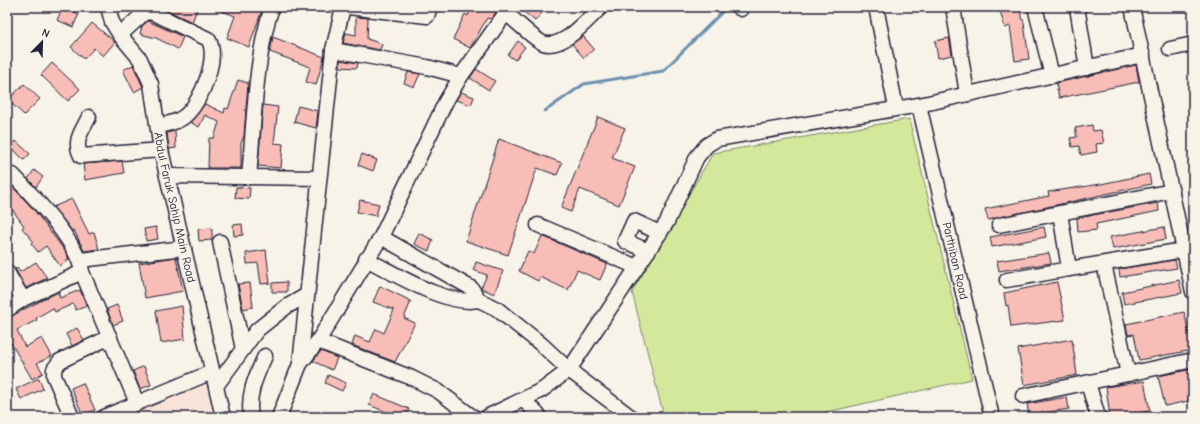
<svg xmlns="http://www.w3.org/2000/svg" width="1200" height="424" font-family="'Comic Neue',sans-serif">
<rect width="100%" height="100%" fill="#f7f3e8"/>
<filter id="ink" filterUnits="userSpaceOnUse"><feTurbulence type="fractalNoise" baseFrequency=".025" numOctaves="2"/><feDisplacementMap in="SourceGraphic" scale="8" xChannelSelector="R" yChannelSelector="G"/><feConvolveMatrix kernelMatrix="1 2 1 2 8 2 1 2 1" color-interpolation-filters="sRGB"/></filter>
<g filter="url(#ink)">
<!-- built -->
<path fill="#f8e3d9" d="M207 380 214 417H122Z"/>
<!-- green -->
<path fill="#d4e89c" stroke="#7b856c" d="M909 119 972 379 805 417H664L632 292 713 153Z"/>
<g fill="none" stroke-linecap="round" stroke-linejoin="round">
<!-- stream -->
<path stroke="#6c90b0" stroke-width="3" d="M545 111 584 84 663 71 727 7"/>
</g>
<!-- building -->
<path fill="#f9bdb7" stroke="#22223b" d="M63 7 79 14 73 27 57 20Z
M160 7H198L192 22Z
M212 7H263L249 47 227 38 235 16Z
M471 7H500L491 19 487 18 470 48 453 39 465 14 468 16Z
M518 7H547L535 21Z
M1003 7H1019L1024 23 1029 59 1015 61 1010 26 1005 28 999 8Z
M356 17 368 18 367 39 382 44 380 50 343 43 346 33 356 35Z
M148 21 183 37 178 49 156 38 140 34 142 26Z
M92 23 115 42 103 56 94 48 84 59 71 47Z
M583 36 594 49 584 58 572 44Z
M273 37 324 57 316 85 306 82 310 67 270 52Z
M949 38 952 55 938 58 935 41Z
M518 41 525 47 515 60 508 55Z
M340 60 358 63 357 68 340 67Z
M52 63 80 89 68 101 41 75Z
M133 65 143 87 134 92 123 70Z
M1136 65 1139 82 1059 98 1056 83Z
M476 69 495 81 489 90 470 78Z
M408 72 420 74 414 87 404 83Z
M238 80 248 83 244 136 241 143V168H208L209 138H214L219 122 205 115 199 127 190 122 205 104 224 113 225 108 228 109Z
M24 84 40 99 24 115 8 100Z
M461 92 474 97 471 105 456 100Z
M263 105 278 107 274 143 283 144 281 168 258 166Z
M298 106 318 111 316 128 294 122Z
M598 117 625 128 612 158 635 167 619 205 580 189 571 212 561 208Z
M1092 125 1093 131 1101 130 1104 143 1096 144 1097 152 1081 155 1079 146 1072 147 1070 138 1077 137 1075 128Z
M175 131 176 148 169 149 167 133Z
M499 139 562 163 557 175 537 168 508 255 466 241Z
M16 141 30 154 24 160 11 147Z
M362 154 377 160 373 171 358 165Z
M122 161 124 173 85 180 83 164Z
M34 170 43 177 36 187 28 179Z
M1149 174 1151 184 988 220 985 209 1049 196 1048 192 1101 184Z
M9 183 34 210 65 251 69 259 60 266 46 246 38 252 31 243 33 241 22 228 24 226 7 202V185Z
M236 187 250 188 249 199 235 198Z
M72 199 89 234 94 232 99 249 84 251 74 230 72 231 53 207Z
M360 200 379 204 376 216 357 212Z
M1158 203 1159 211 1096 224 1097 230 1078 232 1077 218Z
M242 224 243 235 234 236 233 225Z
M156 227 158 239 146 241 144 229Z
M1044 227 1046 237 992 247 990 237Z
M1164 227 1166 239 1113 249 1110 237Z
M212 228V240L199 241 198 229Z
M419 233 433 240 429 251 414 244Z
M542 236 607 264 600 280 577 270 568 290 540 277 538 281 519 271 528 251 534 254Z
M266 250 270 283 261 284 258 263 247 264 246 253Z
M1049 253 1051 263 999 271 997 261Z
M176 257 183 291 145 298 139 263Z
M1175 260 1177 268 1120 277 1119 269Z
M36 262 47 278 26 288 15 269 17 268 20 272Z
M476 262 503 271 494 294 481 288 487 275 473 270Z
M1179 280 1182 293 1124 304 1122 292Z
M287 282V292H272V283Z
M1057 282 1065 320 1011 327 1008 305 1006 306 1004 293Z
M250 283 253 307 243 309 238 284Z
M380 286 411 301 404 318 415 323 395 362 352 345 355 336 370 342 376 329 384 333 394 310 373 302Z
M80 290 87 306 76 310 73 304 55 312 53 308 36 318 37 320 17 330 25 347 42 338 52 356 37 363 43 373 32 379 11 343 7 345V318L58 292 60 298Z
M117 305 123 321 113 325 107 309Z
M182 306 185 339 161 343 156 311Z
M1184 312 1193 350 1139 360 1134 334 1128 335 1126 324Z
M77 328 84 340 72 346 66 334Z
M1072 339 1077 375 1024 385 1018 349Z
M321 351 337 358 332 370 313 361Z
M144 366 151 385 140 389 133 371Z
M1193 369V400L1165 406 1158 376Z
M328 375 346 383 342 391 325 383Z
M39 378 43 389 21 399 16 389Z
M1144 381 1150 411 1110 417 1106 387Z
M83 383 95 410 83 415 71 388Z
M374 394 409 409 405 417H399L369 405Z
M1067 397 1069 409 1029 415 1027 404Z"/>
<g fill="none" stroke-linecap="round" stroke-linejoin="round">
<defs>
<g id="minor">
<path id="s1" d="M108 7 112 22 120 35 140 59 151 84 161 150 223 417"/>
<path d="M348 7 427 16 430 7"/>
<path d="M738 7 741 9"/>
<path d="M876 7 896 108"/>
<path d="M953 7 967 94"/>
<path d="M1035 7 1052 76"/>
<path d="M1077 7 1087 68"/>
<path d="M1132 7 1193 292"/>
<path d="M507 14C515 20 535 40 543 43 563 50 588 19 601 7"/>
<path d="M120 35 144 13 151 12 208 39C220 56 201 102 186 115 179 122 167 124 158 126"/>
<path d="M1170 49 1193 44"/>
<path d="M333 50 427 67 461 76"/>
<path id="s2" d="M919 105 992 417"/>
<path d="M89 117C82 131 73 141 81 156L161 150"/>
<path d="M13 175C34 197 78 242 82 272L137 403"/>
<path d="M167 176 319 178"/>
<path d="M249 177C254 125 255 56 272 7"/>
<path d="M1060 213 1069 269 1184 250"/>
<path d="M538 225 637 267"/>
<path d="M999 225 1172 191"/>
<path d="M381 237 471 288 479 300 497 309 541 344 569 370 631 417"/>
<path d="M220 242 243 349"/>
<path d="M648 251 625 241 634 221 660 233"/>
<path d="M366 259C394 273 447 307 479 300"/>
<path d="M80 260 184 248"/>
<path d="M1104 264 1128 374 1193 360"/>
<path d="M7 272 23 299"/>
<path d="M1007 280 1069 269"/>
<path d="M7 310 23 299 82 272"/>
<path d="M318 341 412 378 438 391 473 417"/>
<path d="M300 364 333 50 343 7"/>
<path d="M1088 383 1098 417"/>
<path d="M216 386 257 330 286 307 307 295"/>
<path d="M1023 396 1128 374"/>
<path d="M524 400 540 417"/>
<path d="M72 417 54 376V369L60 361 110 337"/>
<path d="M104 417 212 372"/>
<path d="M251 417C247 395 256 376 265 356"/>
<path d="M279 417 300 364 318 341 381 237 446 101 461 76 510 7"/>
<path d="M487 417 542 390 569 370 667 222 697 157 707 145 717 139 919 105 1143 55"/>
</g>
</defs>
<!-- minor casing -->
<use href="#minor" stroke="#22223b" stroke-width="17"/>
<!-- minor -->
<use href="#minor" stroke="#f7f3e8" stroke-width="14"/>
</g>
</g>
<g text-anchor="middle" stroke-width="3" stroke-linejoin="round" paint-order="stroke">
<!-- street labels -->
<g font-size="12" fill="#22223b" stroke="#f7f3e8">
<text dy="4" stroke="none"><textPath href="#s1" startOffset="215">Abdul Faruk Sahip Main Road</textPath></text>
<text dy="4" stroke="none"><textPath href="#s2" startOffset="160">Parthiban Road</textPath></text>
</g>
</g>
<!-- margin -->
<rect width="1200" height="424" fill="none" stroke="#f7f3e8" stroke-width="24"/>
<rect x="12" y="12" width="1176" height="400" fill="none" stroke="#22223b" stroke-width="1.5" filter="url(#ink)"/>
<!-- north arrow -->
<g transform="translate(42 42) rotate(23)" stroke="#f7f3e8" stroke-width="3" paint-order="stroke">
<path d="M0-3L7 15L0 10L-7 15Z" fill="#22223b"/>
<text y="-6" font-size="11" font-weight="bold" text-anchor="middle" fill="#22223b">N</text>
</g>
</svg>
